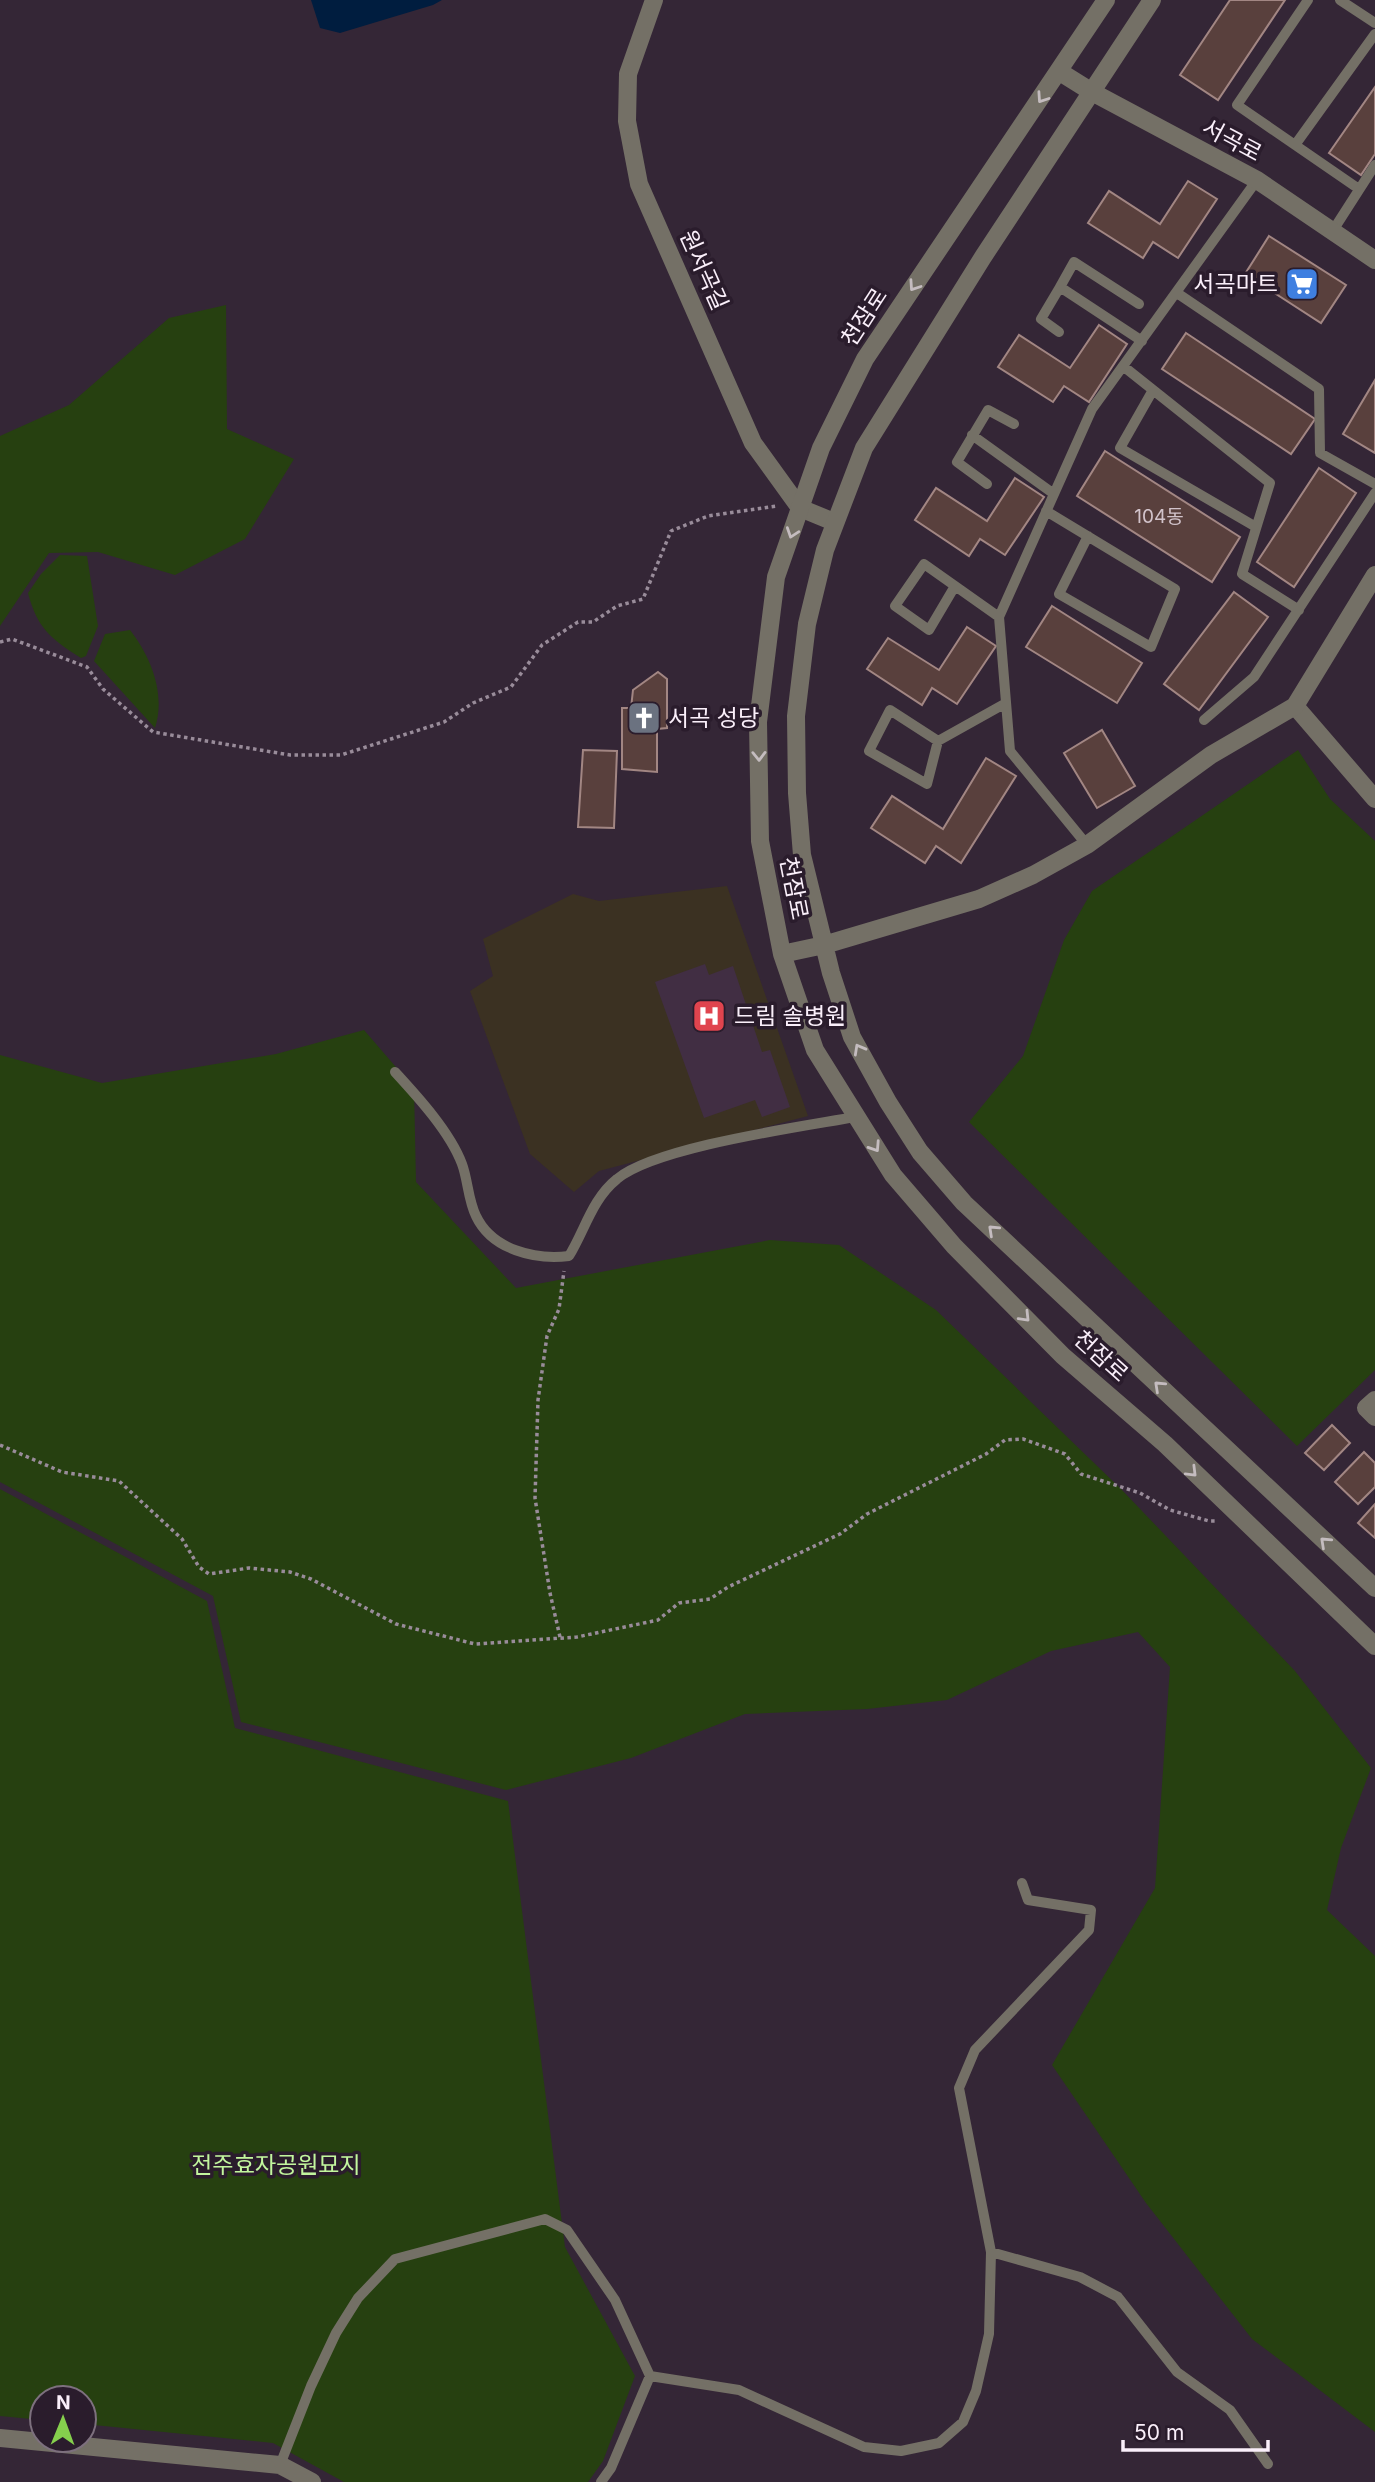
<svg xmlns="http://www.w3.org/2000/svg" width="1375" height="2482" font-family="Inter,'Noto Sans KR',sans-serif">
<rect width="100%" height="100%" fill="#342636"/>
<!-- commercial -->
<path fill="#3b3122" d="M727 886 808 1116 599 1171 574 1192 530 1154 470 991 493 976 483 939 573 894 599 901Z"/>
<!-- built -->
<path fill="#412e43" d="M705 964 709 975 733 966 762 1052 770 1050 790 1107 762 1117 755 1100 704 1118 655 982Z"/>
<!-- green -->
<path fill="#264010" d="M226 305 227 429 294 459 245 539 175 575 98 552 49 553 0 626V436L69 405 169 318Z
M60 555 87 556 98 626 86 656 81 658C51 639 37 628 28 593L41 574Z
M130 630C151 657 166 694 155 728L94 661 105 634Z
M1298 750 1330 799 1375 841V1370L1297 1446 969 1122 1023 1056 1064 940 1092 891Z
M364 1030 414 1088 416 1182 516 1288 770 1240 839 1245 936 1310 1121 1489 1295 1671 1371 1768 1341 1848 1327 1910 1375 1956V2432L1252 2339 1146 2203 1052 2065 1155 1888 1170 1667 1138 1632 1051 1651 947 1700 867 1709 745 1714 631 1758 506 1790 241 1722 213 1596 0 1482V1055L102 1083 276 1054Z
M0 1489 207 1601 235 1728 508 1801 565 2247 635 2376 603 2461 588 2482H344L273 2443 84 2424V2398H42V2420L0 2416Z"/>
<!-- water -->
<path fill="#001d3f" d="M311 0H442L433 5 340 33 320 28Z"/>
<!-- building -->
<path fill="#59403d" stroke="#a28683" stroke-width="2" d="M1230 0H1285L1218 100 1180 75Z
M1375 87V154L1361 175 1329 153Z
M1188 181 1217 199 1178 258 1153 242 1143 258 1088 223 1109 191 1160 224Z
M1269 236 1346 285 1321 323 1245 274Z
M1099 325 1127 344 1089 402 1064 386 1053 402 998 367 1019 335 1070 368Z
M1186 333 1315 419 1291 454 1162 369Z
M1375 380V453L1343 434Z
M1105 451 1240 537 1212 582 1077 496Z
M1319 468 1356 493 1294 587 1257 562Z
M1015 478 1044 497 1005 555 980 539 969 556 915 520 936 488 987 521Z
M1234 592 1268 617 1199 710 1164 684Z
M1052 606 1142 663 1117 703 1026 647Z
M967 627 996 646 957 704 932 688 922 705 867 669 888 638 939 670Z
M658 672 667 679V728L657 729V772L622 769V708H631L633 690Z
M1102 730 1135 786 1097 808 1064 753Z
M583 750 617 751 614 828 578 827Z
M986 758 1016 776 961 863 936 846 925 863 871 828 892 796 943 829Z
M1332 1425 1350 1443 1324 1470 1305 1453Z
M1364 1452 1375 1463V1487L1358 1504 1335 1482Z
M1375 1504V1538L1358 1523Z"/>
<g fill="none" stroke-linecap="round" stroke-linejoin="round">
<!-- path -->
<path stroke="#998c9a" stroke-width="3.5" stroke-dasharray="3.5 3.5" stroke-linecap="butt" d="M0 642 12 639 87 667 103 689 153 732 290 755H341L444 722 473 703 511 687 542 645 578 622H593L617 606 643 599 671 531 708 516 777 506
M0 1445 62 1472 119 1481 182 1539 199 1567 209 1574 249 1568 290 1572 311 1579 396 1624 475 1644 577 1637 658 1620 679 1603 710 1599 728 1587 840 1534 867 1514 986 1454 1005 1440 1023 1439 1065 1454 1081 1474 1140 1493 1170 1510 1209 1521H1218
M560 1637 550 1593 535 1498 538 1400 547 1336 559 1309 564 1271"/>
<!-- service -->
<path stroke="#747066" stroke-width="10" d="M1308 0 1237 105 1359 189
M1340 0 1375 23
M1295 145 1375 34
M1332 232 1375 165
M1177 293 1319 389 1320 453 1375 484
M1139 304 1074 262 1060 287 1142 341
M1059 332 1041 319 1060 287
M1123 366 1270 483 1242 574 1299 610
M1153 390 1120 448 1256 527
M972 435 1054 494
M987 484 957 462 988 410 1014 424
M1046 511 1175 589 1151 647 1059 594 1088 536
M955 586 929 630 895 606 924 564 999 617
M1204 720 1254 677 1375 493
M938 741 927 784 869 751 890 710 938 741 1006 703
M1087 845 1010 751 999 617 1092 409 1257 180
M395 1072C418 1097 450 1132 462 1164 468 1180 468 1200 476 1216 492 1250 535 1260 569 1256 585 1230 592 1199 617 1179 655 1147 800 1127 855 1117
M991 2252 1080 2277 1118 2297 1177 2372 1230 2410 1268 2464
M650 2376 739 2390 864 2447 901 2451 939 2443 963 2422 976 2391 989 2334 991 2252 959 2088 975 2050 1089 1930 1091 1910 1028 1900 1022 1883
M280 2465 311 2386 336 2333 358 2298 395 2259 545 2219 567 2230 615 2300 650 2376 611 2468 601 2482"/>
<!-- minor -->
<path stroke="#747066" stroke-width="18" d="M654 0 628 74 627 121 639 184 753 443 800 508 834 522
M1295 706 1375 799
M1375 1400 1366 1408 1375 1417
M0 2438 280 2465 312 2482"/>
<!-- tertiary -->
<path stroke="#747066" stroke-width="18" d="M1106 0 865 359 821 448 776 577 758 722 760 841 782 954 815 1050 893 1175 954 1246 1063 1356 1165 1444 1375 1646
M1152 0 983 257 864 448 825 550 807 624 796 716 797 793 802 855 831 973 852 1037 888 1102 920 1152 964 1203 1375 1588
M1060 72 1092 92 1257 180 1375 260
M782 954 824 945 979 899 1033 875 1087 845 1211 755 1295 706 1375 575"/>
</g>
<!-- one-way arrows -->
<defs><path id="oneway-chevron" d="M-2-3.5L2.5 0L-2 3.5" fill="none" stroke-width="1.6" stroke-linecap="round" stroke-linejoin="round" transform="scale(1.75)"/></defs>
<g stroke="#c4bcbf">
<use href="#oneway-chevron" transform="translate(1042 98) rotate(124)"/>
<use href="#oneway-chevron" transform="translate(914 286) rotate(124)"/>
<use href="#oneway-chevron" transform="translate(792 533) rotate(109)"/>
<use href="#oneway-chevron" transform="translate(759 756) rotate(89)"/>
<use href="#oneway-chevron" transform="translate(859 1049) rotate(-119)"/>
<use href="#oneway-chevron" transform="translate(875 1147) rotate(57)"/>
<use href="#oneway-chevron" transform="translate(993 1230) rotate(-137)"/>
<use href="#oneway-chevron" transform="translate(1025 1317) rotate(46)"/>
<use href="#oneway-chevron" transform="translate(1159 1386) rotate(-137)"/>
<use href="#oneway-chevron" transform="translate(1192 1472) rotate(45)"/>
<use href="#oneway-chevron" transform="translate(1325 1542) rotate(-137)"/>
</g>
<!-- icons -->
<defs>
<symbol id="supermarket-square" viewBox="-11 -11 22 22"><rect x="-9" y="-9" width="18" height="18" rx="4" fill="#3f7fe0" stroke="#2a1c2c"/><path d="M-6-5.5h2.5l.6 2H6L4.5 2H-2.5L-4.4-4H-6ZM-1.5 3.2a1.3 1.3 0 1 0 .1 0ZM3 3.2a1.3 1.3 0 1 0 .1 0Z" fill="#fff"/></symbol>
<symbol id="church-square" viewBox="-11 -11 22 22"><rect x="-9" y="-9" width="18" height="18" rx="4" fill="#6b7280" stroke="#2a1c2c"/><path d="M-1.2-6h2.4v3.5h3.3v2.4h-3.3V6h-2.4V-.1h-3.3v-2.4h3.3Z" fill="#fff"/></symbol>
<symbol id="hospital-square" viewBox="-11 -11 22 22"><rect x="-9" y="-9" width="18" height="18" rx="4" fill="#e0444e" stroke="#2a1c2c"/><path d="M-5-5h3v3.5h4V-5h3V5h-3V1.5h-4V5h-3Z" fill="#fff"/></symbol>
</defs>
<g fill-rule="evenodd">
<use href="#supermarket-square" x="1283" y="265" width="38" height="38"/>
<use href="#church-square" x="625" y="699" width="38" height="38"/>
<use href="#hospital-square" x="690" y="997" width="38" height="38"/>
</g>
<g text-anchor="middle" stroke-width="7" stroke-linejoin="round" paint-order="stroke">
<!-- number labels -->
<g font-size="19" fill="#d2c3cb">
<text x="1159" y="523">104동</text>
</g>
<!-- street labels -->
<g font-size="23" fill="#faeffa" stroke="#2a1c2c">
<text transform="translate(1232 140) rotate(28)" y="8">서곡로</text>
<text transform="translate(704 270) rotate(66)" y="8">원서곡길</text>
<text transform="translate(864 317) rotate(-57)" y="8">천잠로</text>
<text transform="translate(794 888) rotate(79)" y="8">천잠로</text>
<text transform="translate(1101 1356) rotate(42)" y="8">천잠로</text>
</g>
<!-- poi labels -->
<g font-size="23" fill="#faeffa" stroke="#2a1c2c" text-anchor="start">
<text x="1278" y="292" text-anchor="end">서곡마트</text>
<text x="668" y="726">서곡 성당</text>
<text x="734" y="1024">드림 솔병원</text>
</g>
<!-- park labels -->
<g font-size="23" fill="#c2f69e" stroke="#2a1c2c">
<text x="276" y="2173">전주효자공원묘지</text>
</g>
</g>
<!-- north arrow -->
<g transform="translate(63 2419) rotate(1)"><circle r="33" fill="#2a1c2c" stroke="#7d707e" stroke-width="2"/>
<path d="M0-5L12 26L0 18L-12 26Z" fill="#85cf4d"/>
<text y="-10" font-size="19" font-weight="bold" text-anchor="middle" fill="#faeffa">N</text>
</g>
<!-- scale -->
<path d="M1123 2440v10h145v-10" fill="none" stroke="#faeffa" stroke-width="3.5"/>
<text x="1134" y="2440" font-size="21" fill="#faeffa" stroke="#2a1c2c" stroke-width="5" paint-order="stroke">50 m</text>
</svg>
